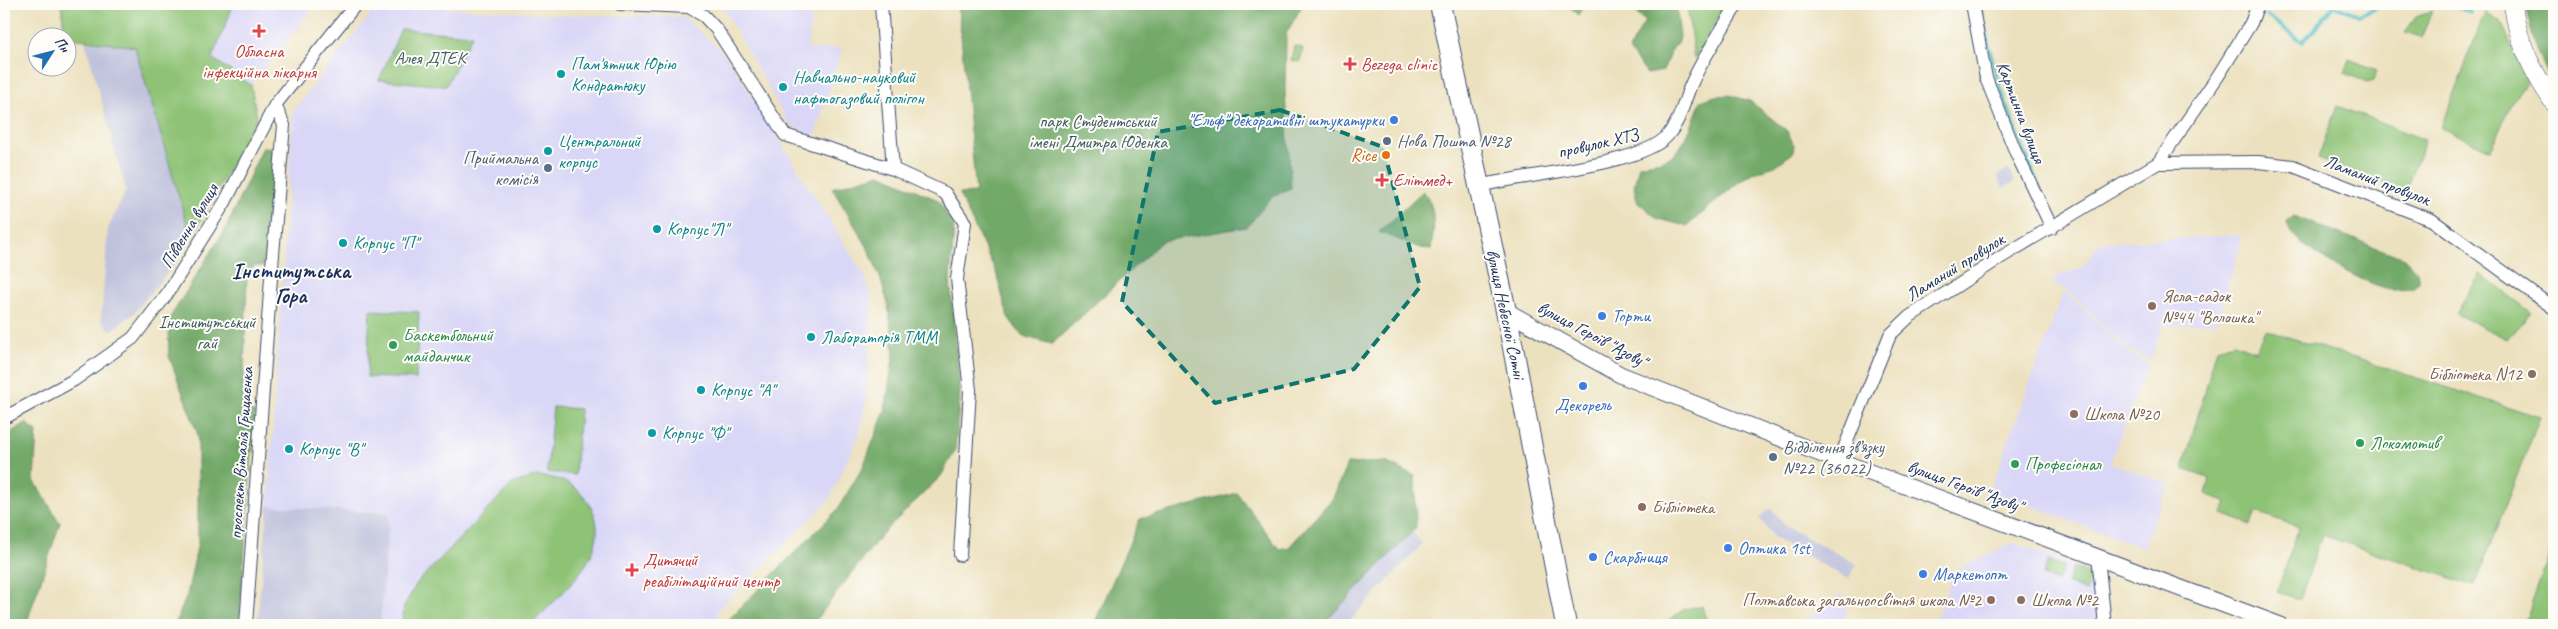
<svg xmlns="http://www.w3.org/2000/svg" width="2558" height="629" font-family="Caveat,sans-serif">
<rect width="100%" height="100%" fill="#fdfcf7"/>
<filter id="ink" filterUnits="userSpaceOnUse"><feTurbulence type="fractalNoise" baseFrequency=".02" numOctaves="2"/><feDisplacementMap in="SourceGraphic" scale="10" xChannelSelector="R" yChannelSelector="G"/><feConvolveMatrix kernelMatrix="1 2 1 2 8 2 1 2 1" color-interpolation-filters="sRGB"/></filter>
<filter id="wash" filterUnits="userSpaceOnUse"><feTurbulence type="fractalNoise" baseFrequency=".0096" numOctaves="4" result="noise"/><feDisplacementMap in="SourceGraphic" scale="20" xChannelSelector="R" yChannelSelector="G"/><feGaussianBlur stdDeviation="1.12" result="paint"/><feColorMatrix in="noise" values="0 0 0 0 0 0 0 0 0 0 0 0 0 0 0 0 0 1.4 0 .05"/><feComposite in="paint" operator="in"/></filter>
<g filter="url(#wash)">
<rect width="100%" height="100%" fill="#ece1be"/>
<!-- built -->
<path fill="#d9d6f7" d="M234 4H317L251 85 211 58Z
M379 4 564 15 683 17 726 55 866 278 872 305 866 399 860 433 829 500 716 612 728 625H380L389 513 268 506 293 111Z
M721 4H812L808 50 842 48 815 137 789 124Z
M2240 235V247L2217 322 2162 326 2151 361 2126 348 2066 289 2053 285 2058 275 2082 268 2099 243Z
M2064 291 2125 350 2148 364 2110 463 2169 484 2143 548 1990 491Z
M2014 543 2095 574 2102 625H1933L1956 569Z
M1843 593 1847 612 1844 625H1799Z"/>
<!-- industrial -->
<path fill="#c0c2dd" d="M85 41 135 47 191 238 176 262 134 313 111 331 101 320 108 228 126 190Z
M2009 169 2015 182 2003 188 1997 175Z
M268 506 389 513 380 625H257Z
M1407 507 1412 531 1422 544 1346 625H1307Z
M1771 508 1785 526 1857 564 1848 579 1774 538 1759 518Z"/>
<!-- green -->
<path fill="#8ec376" stroke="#54796a" d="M61 4H234L212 58 251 85 257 117 191 238 135 47 65 37Z
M1687 4H1725L1694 59Z
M2432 11 2421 37 2405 32 2416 17Z
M2485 12 2501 21 2527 82 2512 101 2491 150 2441 128Z
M401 29 472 35 446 86 379 80Z
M1294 46 1303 48 1300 62 1291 60Z
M2349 59 2377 70 2374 80 2367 82 2344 73Z
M2337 106 2425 140 2406 191 2318 158Z
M2480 274 2531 312 2507 339 2456 314Z
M370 310 419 312 416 379 367 377Z
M2266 330 2540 417 2474 586 2322 535 2300 599 2277 592 2299 527 2256 512 2251 525 2222 514 2227 502 2206 494 2210 479 2183 469 2217 348 2234 343 2255 351Z
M553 407 580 409 575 475 547 472Z
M536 476C558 477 576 483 588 502 620 550 560 593 531 625H402L404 606 417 583 512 484Z
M2554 541V625H2524Z
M2048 561 2064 566 2058 581 2043 575Z
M2073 567 2092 575 2086 591 2067 583Z
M1702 606 1708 625H1668L1666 622 1684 609Z"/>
<!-- forest -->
<path fill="#72a967" stroke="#466c62" d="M958 4H1303L1286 34 1285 93 1291 188 1271 198 1247 227 1162 241 1052 344 1022 336 1008 317 996 272 959 194 976 193Z
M1567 4H1589L1583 7 1578 15Z
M1620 4H1676L1680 38 1671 50 1663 71 1647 74 1629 50 1645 21 1629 7Z
M2525 4H2550L2554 29V88L2536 50Z
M1729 95 1750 101 1787 131 1794 145 1793 153 1775 166 1753 173 1739 182 1687 226 1658 219 1637 201 1634 187 1639 165C1647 163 1656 163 1663 160 1686 152 1693 120 1701 101L1715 96Z
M263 147 277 150 267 266H254L247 276 243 406 255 413 239 625H175L187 595 198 543V435L169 356 168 321 226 228Z
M880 174 938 200 954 227 950 281 960 392 955 451 941 476 881 535 812 625H732L727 621 837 510 863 467 885 411 894 352 888 304 880 277 867 246 832 188Z
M1423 191C1437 207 1434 229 1431 249L1420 248 1379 232Z
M2293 216 2404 258 2417 272 2419 283 2413 288C2405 288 2395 290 2386 288 2364 283 2289 246 2287 222Z
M26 423 37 432 34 480 60 523 26 625H4V436Z
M1385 462 1415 476 1416 528 1322 625H1091L1095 622 1140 519 1237 493 1279 549 1289 547 1333 498 1347 464Z"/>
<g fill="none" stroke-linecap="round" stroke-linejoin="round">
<!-- stream -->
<path stroke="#4cbbc4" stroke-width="4" d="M1980 4C1990 71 2015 127 2040 189
M2451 4 2471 13
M2267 16 2303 42 2334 5 2359 15 2385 4
M2048 206 2055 218"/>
</g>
</g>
<g filter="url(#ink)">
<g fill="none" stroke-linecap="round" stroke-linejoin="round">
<defs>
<path id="minor" d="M620 4 689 7 704 16 717 30 785 135 893 169 945 193 965 223 957 279 970 390 960 555
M881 4 893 169
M1972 4 1986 78 2016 153 2052 228
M2158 163 2258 162 2293 166 2432 220 2552 307 2554 303
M1479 186C1521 175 1644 165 1668 135 1680 121 1683 104 1690 87 1702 58 1722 31 1737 4
M4 418 74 380 133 338 167 294 225 202 275 105 356 4
M1839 461 1890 335 1909 317 2003 256 2158 163 2218 76 2251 23 2258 4
M2098 557 2105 625
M246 625 271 278 284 125 275 105"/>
<path id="tertiary" d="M1506 311 1621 375 1839 461 2279 625"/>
<path id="secondary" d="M2513 4C2517 41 2533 73 2554 103"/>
<path id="primary" d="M1440 4 1506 311 1566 625"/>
</defs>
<!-- minor casing -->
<use href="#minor" stroke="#3a4a6c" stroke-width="14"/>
<!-- tertiary casing -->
<use href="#tertiary" stroke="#3a4a6c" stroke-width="18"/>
<!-- secondary casing -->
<use href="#secondary" stroke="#3a4a6c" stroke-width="19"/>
<!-- primary casing -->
<use href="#primary" stroke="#3a4a6c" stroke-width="22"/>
<!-- minor -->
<use href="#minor" stroke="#fff" stroke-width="12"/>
<!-- tertiary -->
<use href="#tertiary" stroke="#fff" stroke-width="16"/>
<!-- secondary -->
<use href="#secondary" stroke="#fff" stroke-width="18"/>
<!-- primary -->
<use href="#primary" stroke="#fff" stroke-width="20"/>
</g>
</g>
<!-- marked area -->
<path fill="#0f766e" fill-opacity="0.2" stroke="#0f766e" stroke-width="4" stroke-dasharray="10 6" stroke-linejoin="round" d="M1280 110 1383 147 1420 287 1354 369 1215 403 1122 302 1158 132Z"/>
<!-- markers -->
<g fill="#e0444e" stroke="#fdfcf7" stroke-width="2">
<path d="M256.5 23.5h5v5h5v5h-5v5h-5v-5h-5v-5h5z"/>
<path d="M1347.5 56.5h5v5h5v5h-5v5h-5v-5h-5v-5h5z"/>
<path d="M1379.5 172.5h5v5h5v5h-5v5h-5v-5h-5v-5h5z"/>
<path d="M629.5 562.5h5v5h5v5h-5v5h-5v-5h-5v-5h5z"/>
</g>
<g fill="#0f9aa8" stroke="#fdfcf7" stroke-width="2">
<circle cx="561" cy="74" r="5"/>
<circle cx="783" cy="87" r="5"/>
<circle cx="548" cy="151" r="5"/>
<circle cx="657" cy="229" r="5"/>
<circle cx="343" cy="243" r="5"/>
<circle cx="811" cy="337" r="5"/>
<circle cx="701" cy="390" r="5"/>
<circle cx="652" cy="433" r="5"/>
<circle cx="289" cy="449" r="5"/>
</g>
<g fill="#3f7fe0" stroke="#fdfcf7" stroke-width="2">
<circle cx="1394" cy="120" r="5"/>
<circle cx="1602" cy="316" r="5"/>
<circle cx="1583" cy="386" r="5"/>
<circle cx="1728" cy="548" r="5"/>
<circle cx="1593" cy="557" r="5"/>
<circle cx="1923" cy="574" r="5"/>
</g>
<g fill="#5c6f8a" stroke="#fdfcf7" stroke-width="2">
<circle cx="1387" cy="141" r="5"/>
<circle cx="548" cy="168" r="5"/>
<circle cx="1773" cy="457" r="5"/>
</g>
<circle fill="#e8710a" stroke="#fdfcf7" stroke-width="2" cx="1386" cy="155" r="5"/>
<g fill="#8d6e63" stroke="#fdfcf7" stroke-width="2">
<circle cx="2152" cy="306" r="5"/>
<circle cx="2532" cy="374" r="5"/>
<circle cx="2074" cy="414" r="5"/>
<circle cx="1642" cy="507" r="5"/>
<circle cx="1991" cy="600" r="5"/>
<circle cx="2021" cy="600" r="5"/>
</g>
<g fill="#2e9e5b" stroke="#fdfcf7" stroke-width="2">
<circle cx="393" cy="345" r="5"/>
<circle cx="2360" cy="443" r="5"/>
<circle cx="2015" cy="464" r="5"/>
</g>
<g text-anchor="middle" stroke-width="4" stroke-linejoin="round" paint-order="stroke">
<!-- health labels -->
<g font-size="18" fill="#be3a42" stroke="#fdfcf7" text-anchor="start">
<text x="259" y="57" text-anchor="middle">Обласна<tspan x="259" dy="21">інфекційна лікарня</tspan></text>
<text x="1361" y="70">Bezega clinic</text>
<text x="1393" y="186">Елітмед+</text>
<text x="643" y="566">Дитячий<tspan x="643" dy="21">реабілітаційний центр</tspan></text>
</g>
<!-- park labels -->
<g font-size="18" fill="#3e5b65" stroke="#fdfcf7">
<text x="430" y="64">Алея ДТЕК</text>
<text x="1098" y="127">парк Студентський<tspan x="1098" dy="21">імені Дмитра Юденка</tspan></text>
<text x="207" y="328">Інститутський<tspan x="207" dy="21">гай</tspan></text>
</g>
<!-- culture labels -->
<g font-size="18" fill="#0d838f" stroke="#fdfcf7" text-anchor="start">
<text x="571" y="70">Пам'ятник Юрію<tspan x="571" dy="21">Кондратюку</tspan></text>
<text x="793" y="83">Навчально-науковий<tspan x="793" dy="21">нафтогазовий полігон</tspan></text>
<text x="558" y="147">Центральний<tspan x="558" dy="21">корпус</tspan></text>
<text x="667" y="235">Корпус"Л"</text>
<text x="353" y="249">Корпус "П"</text>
<text x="821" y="343">Лабораторія ТММ</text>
<text x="711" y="396">Корпус "А"</text>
<text x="662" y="439">Корпус "Ф"</text>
<text x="299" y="455">Корпус "В"</text>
</g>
<!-- street labels -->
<g font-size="18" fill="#1b2f5e" stroke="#fdfcf7">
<text transform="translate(2021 112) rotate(69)" y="6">Картинна вулиця</text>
<text transform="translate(1598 143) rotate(-13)" y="6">провулок ХТЗ</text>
<text transform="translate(2377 180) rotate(21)" y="6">Ламаний провулок</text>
<text transform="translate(189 226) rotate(-59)" y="6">Південна вулиця</text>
<text transform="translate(1955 267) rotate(-32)" y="6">Ламаний провулок</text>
<text transform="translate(1506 314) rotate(78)" y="6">вулиця Небесної Сотні</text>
<text transform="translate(1592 334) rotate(28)" y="6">вулиця Героїв "Азову"</text>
<text transform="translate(241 453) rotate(-86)" y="6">проспект Віталія Грицаєнка</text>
<text transform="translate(1965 486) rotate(20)" y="6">вулиця Героїв "Азову"</text>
</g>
<!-- shop labels -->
<g font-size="18" fill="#366cbe" stroke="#fdfcf7" text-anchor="start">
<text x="1384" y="126" text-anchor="end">"Ельф" декоративні штукатурки</text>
<text x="1612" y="322">Торти</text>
<text x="1583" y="411" text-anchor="middle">Декорель</text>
<text x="1738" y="554">Оптика 1st</text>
<text x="1603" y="563">Скарбниця</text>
<text x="1933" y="580">Маркетопт</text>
</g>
<!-- service labels -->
<g font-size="18" fill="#4e5e75" stroke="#fdfcf7" text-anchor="start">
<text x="1397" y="147">Нова Пошта №28</text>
<text x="538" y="164" text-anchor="end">Приймальна<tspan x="538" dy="21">комісія</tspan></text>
<text x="1783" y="453">Відділення зв’язку<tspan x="1783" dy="21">№22 (36022)</tspan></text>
</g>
<!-- food labels -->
<g font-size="18" fill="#c56008" stroke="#fdfcf7" text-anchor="end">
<text x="1376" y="161">Rice</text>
</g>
<!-- education labels -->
<g font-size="18" fill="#785e54" stroke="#fdfcf7" text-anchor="start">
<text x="2162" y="302">Ясла-садок<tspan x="2162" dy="21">№44 "Волошка"</tspan></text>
<text x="2522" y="380" text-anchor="end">Бібліотека N12</text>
<text x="2084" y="420">Школа №20</text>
<text x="1652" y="513">Бібліотека</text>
<text x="1981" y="606" text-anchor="end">Полтавська загальноосвітня школа №2</text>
<text x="2031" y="606">Школа №2</text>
</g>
<!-- leisure labels -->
<g font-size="18" fill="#27864d" stroke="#fdfcf7" text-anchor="start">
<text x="403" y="341">Баскетбольний<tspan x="403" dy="21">майданчик</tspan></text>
<text x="2370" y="449">Локомотив</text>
<text x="2025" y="470">Професіонал</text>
</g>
<!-- district labels -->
<g font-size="22" font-weight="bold" fill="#1b2f5e" stroke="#fdfcf7">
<text x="291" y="278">Інститутська<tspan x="291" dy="25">Гора</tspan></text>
</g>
</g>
<!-- margin -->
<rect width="2558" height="629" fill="none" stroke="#fdfcf7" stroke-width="20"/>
<!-- north arrow -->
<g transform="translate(52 52) rotate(54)"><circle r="24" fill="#fdfcf7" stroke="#a3aaba"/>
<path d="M0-4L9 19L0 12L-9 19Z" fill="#1f6fb2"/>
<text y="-8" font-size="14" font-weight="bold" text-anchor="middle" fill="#1b2f5e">Пн</text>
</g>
</svg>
